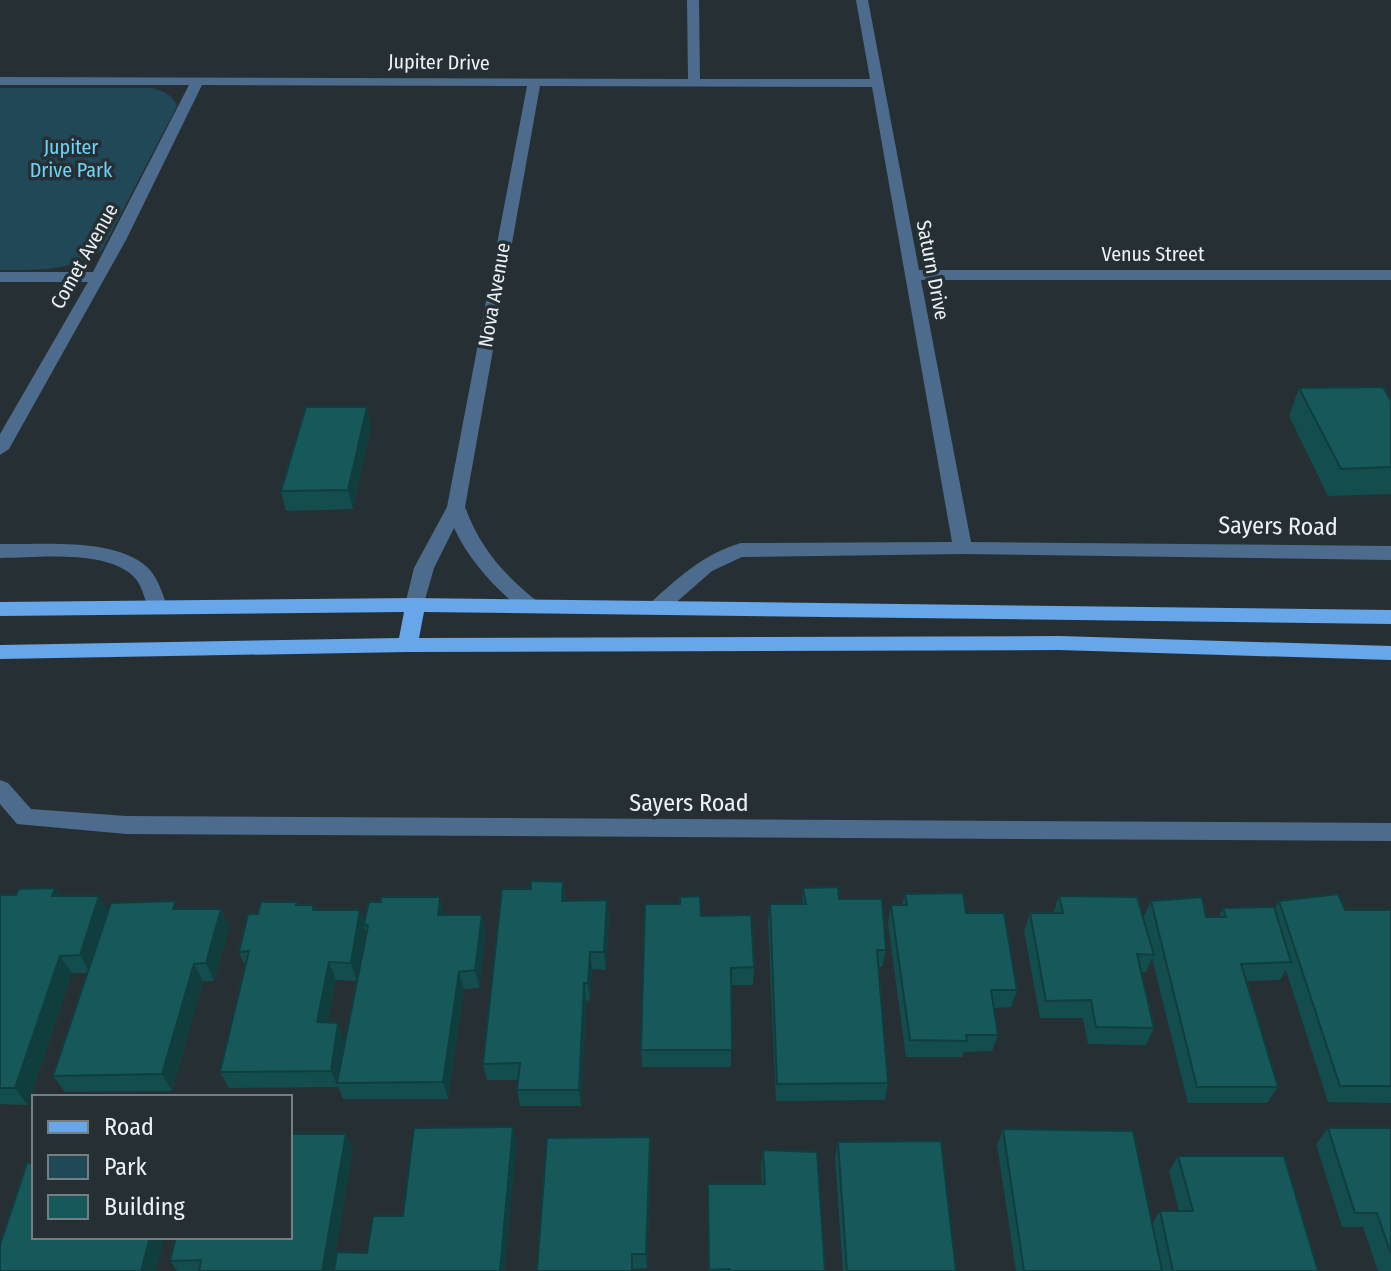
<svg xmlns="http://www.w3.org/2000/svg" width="1391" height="1271" font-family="'Fira Sans Condensed',sans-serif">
<rect width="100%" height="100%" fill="#263034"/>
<!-- green -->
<path fill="#214856" d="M0 88H152C163 91 172 94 177 106L102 250C70 272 37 270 0 270Z"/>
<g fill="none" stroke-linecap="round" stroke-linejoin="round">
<!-- minor -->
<path fill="#4d6b8c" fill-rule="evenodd" d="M687 0H699L700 79H870L856 0H868L919 270H1391V280H921L971 542 1391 546V560L963 554 742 557 712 571 663 614H649L646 609 649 604C678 578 703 554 741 543L952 542 872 87 540 86 465 507C480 548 504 575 538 602L541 607 538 612H524C495 588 470 562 454 528L434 568 422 610 415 612 405 605 414 568 447 507 527 86 202 85 126 240 9 449 0 455V434L88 282H0V272H93L189 85H0V77L688 79Z
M0 544C42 545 114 537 147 567 158 577 162 593 167 606L157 613 150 611C144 600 143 586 134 577 106 549 37 558 0 558Z
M0 780 8 783 31 809 126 816 1391 823V841L126 834 17 824 0 804Z"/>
<!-- major -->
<path fill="#66a6e9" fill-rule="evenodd" d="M415 598 1391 610V624L424 612 419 638 1059 636 1391 646V660L1059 650 408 652 0 659V645L399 638 404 612 0 616V602Z"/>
</g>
<!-- wall -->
<path fill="#144d4d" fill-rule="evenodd" d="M1299 388 1391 401V494L1328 496 1289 416Z
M371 426 353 509 286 511 281 491Z
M55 888 60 896 108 912 180 909H221L229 927 214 981H203L172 1091 65 1092 53 1076 88 973H72L28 1105 0 1104V895H16Z
M803 888 839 899 886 950 882 967H879L888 1083 885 1100 776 1101 768 922 770 904H802Z
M905 894 966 913 1017 990 1011 1007 993 1008 998 1035 992 1051 964 1052 962 1057H906L888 923 891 905H902Z
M1059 896 1143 918 1151 901 1206 917H1219L1223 908 1275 909 1279 901 1345 910H1391V1103L1328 1102 1286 970 1280 980 1246 981 1278 1087 1267 1103H1188L1152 958 1146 972H1141L1154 1028 1146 1045 1088 1044 1083 1018H1040L1024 931 1030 913H1053Z
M607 900 609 918 606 970 592 969 590 1000 586 1001 581 1106H520L517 1090 518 1080H487L483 1064 566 901Z
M297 902 299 905H313L315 910H360L364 923 445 915H482L486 933 479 988 464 989 448 1099H343L338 1086V1087L229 1088 220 1072 245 966 239 952 258 914ZM365 929 367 933 342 1057 344 1040 327 1023 336 980 357 981Z
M701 916 754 967 753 985H731V1067H642L641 1050Z
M1328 1128H1391V1271H1378L1363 1227H1342L1316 1144Z
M1003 1129 1152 1224 1160 1211H1179L1169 1171 1178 1156 1318 1271H1016L997 1145Z
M346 1134 353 1150 332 1271H177L170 1261Z
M838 1142 956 1271H843L835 1158Z
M763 1150 825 1271H709L708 1184H762L761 1165Z
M651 1152 647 1268 633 1269V1271H537Z"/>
<!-- shaded-wall -->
<path fill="#103e3f" d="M367 407 371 426 353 509 348 490Z
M563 882 566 900 564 919 562 901Z
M55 888 66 906 52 896Z
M99 896 109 914 90 973 80 955Z
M440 897 445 915H438Z
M607 900 609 918 606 970 604 952Z
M221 909 229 927 214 981 206 963Z
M360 910 365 929 357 981 351 963Z
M482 915 486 933 479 988 475 970Z
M590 952 592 969 590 1000 588 983Z
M60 956 72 973 28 1105 15 1088Z
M329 962 336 980 324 1039 317 1022Z
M194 964 203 981 172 1091 162 1074Z
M459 972 464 989 448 1099 443 1082Z
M584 983 586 1001 581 1106 579 1090Z
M338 1023 344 1040 338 1083H337L338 1087 331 1071Z
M513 1127 517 1143 505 1271H500Z
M346 1134 353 1150 332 1271H322Z
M650 1137 651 1152 647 1268 646 1254Z
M150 1237H165L156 1271H141Z"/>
<!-- building -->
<path fill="#17595a" stroke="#103e3f" stroke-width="2" d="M1383 387 1391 401V467L1341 469 1299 388Z
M306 407H367L348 490 281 491Z
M531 881 563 882 562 901 607 900 604 952H590L588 983H584L579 1090H517L520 1063 483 1064 502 889H531Z
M838 887 839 899H882L886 950H877L888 1083 777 1084 770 904H806L803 888Z
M55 888 52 896H99L80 955 60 956 15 1088H0V895H16L19 889Z
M963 893 966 913H1004L1017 990H991L998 1035H966L967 1041 910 1040 891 905H907L905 894Z
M1338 894 1345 910H1391V1086H1340L1279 901Z
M700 896 701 916 751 915 754 967 731 968 732 1050H641L645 904H680V897Z
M1059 896 1137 897 1154 955 1137 954 1154 1028 1096 1027 1091 1000 1046 1001 1030 913H1063Z
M381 897H440L438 915H482L475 970 459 972 443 1082 337 1083 368 926 364 923 369 902H381Z
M1202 897 1206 917H1226L1223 908 1274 907 1291 962 1241 964 1278 1087H1197L1151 901Z
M176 901 173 909H221L206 963 194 964 162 1074 53 1076 111 903Z
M261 902H297L296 905H313V910H360L351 963 329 962 317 1022 338 1023 331 1071 220 1072 249 951 239 952 248 914H258Z
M513 1127 500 1271H334L337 1252 367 1253 373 1216H403L414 1128Z
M1328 1128H1391V1254L1377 1213H1355Z
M1003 1129 1133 1131 1162 1271H1024Z
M290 1134H346L322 1271H199L201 1260 170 1261 176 1237H290Z
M650 1137 646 1254H632V1271H537L547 1138Z
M941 1141 956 1271H847L838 1142Z
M763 1150 817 1152 825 1271H730V1269L709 1270 708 1184H765Z
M1178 1156H1284L1318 1271H1173L1160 1211H1193Z
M27 1163H34V1237H150L141 1271H0V1245Z"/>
<g text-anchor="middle" stroke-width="7" stroke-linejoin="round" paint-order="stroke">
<!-- far-street labels -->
<g font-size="20" fill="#ecf2f5" stroke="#263034">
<text transform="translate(439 62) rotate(1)" y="7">Jupiter Drive</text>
<text x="1153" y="261">Venus Street</text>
<text transform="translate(84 256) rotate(-61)" y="7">Comet Avenue</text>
<text transform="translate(933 270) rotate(79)" y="7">Saturn Drive</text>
<text transform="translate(494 295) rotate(-80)" y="7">Nova Avenue</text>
</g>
<!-- far-park labels -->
<g font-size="20" fill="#6dd4fa" stroke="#263034">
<text x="71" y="154">Jupiter<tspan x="71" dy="23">Drive Park</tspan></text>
</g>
<!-- street labels -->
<g font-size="24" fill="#ecf2f5" stroke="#263034">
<text transform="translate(1278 526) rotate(1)" y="8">Sayers Road</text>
<text x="689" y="811">Sayers Road</text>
</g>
</g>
<!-- legend -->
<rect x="32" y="1095" width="260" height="144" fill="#263034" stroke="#757e81" stroke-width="2"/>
<rect x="48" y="1121" width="40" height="12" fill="#66a6e9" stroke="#757e81" stroke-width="2"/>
<text x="104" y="1135" font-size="24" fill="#ecf2f5">Road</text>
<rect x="48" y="1155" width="40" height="24" fill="#214856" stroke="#757e81" stroke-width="2"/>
<text x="104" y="1175" font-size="24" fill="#ecf2f5">Park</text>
<rect x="48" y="1195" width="40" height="24" fill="#17595a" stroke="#757e81" stroke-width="2"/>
<text x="104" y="1215" font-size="24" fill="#ecf2f5">Building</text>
</svg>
